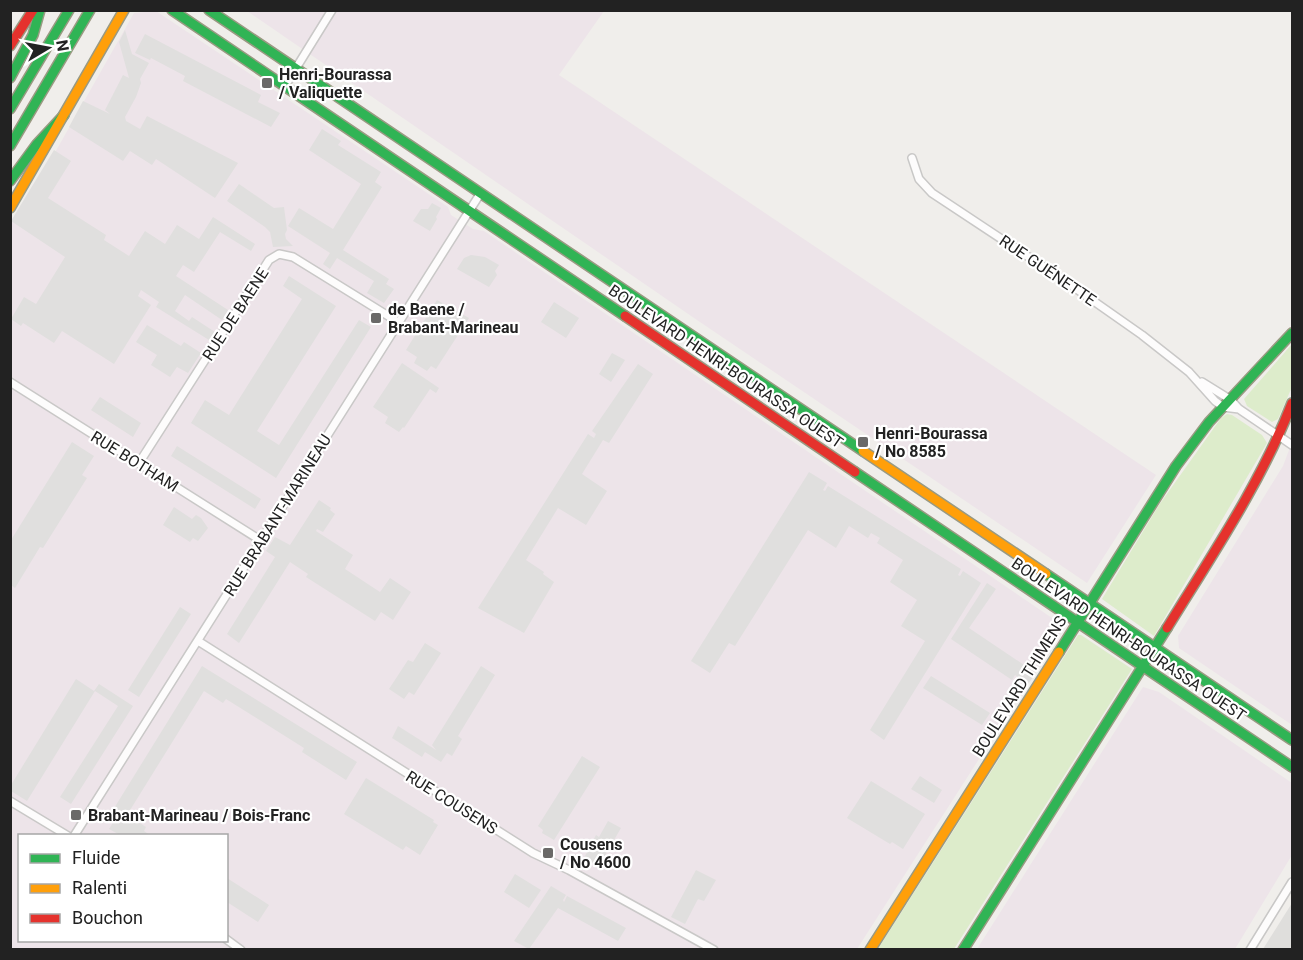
<svg xmlns="http://www.w3.org/2000/svg" width="1303" height="960" font-family="Roboto,sans-serif">
<rect width="100%" height="100%" fill="#f0eeeb"/>
<!-- residential -->
<path fill="#dfdedc" d="M1292 903V949H1263Z"/>
<!-- industrial -->
<path fill="#ede4e9" fill-rule="evenodd" d="M156 11 448 207 451 215 473 229 484 231 1055 620 1060 633 857 949H11L10 225 40 179 134 13ZM20 836H226V940H20Z
M247 11H604L559 75 1156 475 1087 583 697 320Z
M1292 442V725L1179 648 1178 636 1283 466Z
M1143 687 1159 692 1292 783V855L1235 949H977Z"/>
<!-- grass -->
<path fill="#ddeccb" d="M1292 344V387L1278 419 1272 422 1247 406 1244 399Z
M1227 414 1232 415 1262 435 1267 443 1154 636 1102 599 1159 505 1221 418Z
M1078 635H1081L1132 669 954 949H878Z"/>
<!-- parking -->
<path fill="#e0dfde" d="M125 30 132 54 149 63 140 79 141 83 136 97 125 117 126 121 140 129 147 116 238 163 215 198 156 159 152 165 130 151 123 161 69 127 83 101 110 114 105 110 123 75 129 78 119 42Z
M145 34 261 95 258 102 280 113 271 127 183 81 185 76 151 58 150 60 135 53Z
M322 129 341 141 338 145 381 172 375 182 382 187 343 250 389 279 386 284 394 289 384 303 367 293 374 281 337 258 330 269 323 264 330 253 288 226 299 208 333 229 361 184 309 150Z
M54 150 71 161 48 198 106 235 104 240 129 256 145 231 165 244 177 225 199 239 213 217 255 244 251 251 220 232 194 272 183 265 176 276 228 310 222 320 185 295 175 311 189 321 192 317 215 332 209 340 156 307 159 302 141 290 138 296 151 305 114 364 62 331 54 343 23 323 21 326 11 319 24 297 36 304 65 257 11 221Z
M239 184 274 208 284 207 287 230 285 234 286 239 293 246 273 247 270 232 265 227 227 201Z
M432 203 441 208 436 217 437 219 430 231 413 221 421 209H428Z
M471 255 485 257 499 265 495 271 497 275 489 287 457 269 464 258Z
M289 276 336 306 257 431 279 445 359 320 371 327 276 478 191 423 205 400 229 415 302 299 283 286Z
M437 300 469 318 436 369 431 366 427 371 414 363 417 357 406 350Z
M554 302 579 318 566 338 541 322Z
M147 325 181 346 184 342 201 353 188 373 177 367 170 377 151 365 157 355 136 342Z
M612 353 625 360 611 382 599 374Z
M402 363 439 388 436 393 430 389 404 428 403 427 399 432 385 423 388 417 373 407Z
M638 364 653 374 609 443 603 440 582 474 607 491 586 525 558 508 526 560 544 572 543 574 554 582 524 633 478 608 588 434 594 438 596 434 592 431Z
M100 397 141 423 133 437 91 410Z
M72 442 94 456 82 475 87 478 43 548 40 547 15 588 11 585V540Z
M177 446 261 499 255 509 171 456Z
M809 472 827 483 823 490 825 491 828 486 961 569 958 575 960 576 963 571 981 583 884 740 870 730 925 641 901 626 917 600 890 582 903 560 877 543 880 538 871 533 868 538 849 526 836 548 808 530 735 646 729 643 710 673 691 661Z
M319 500 331 508 330 510 335 514 323 532 317 529 316 531 353 555 345 569 380 592 390 578 411 592 393 620 381 612 375 621 306 577 308 574 290 562 239 643 227 634 275 557 266 551 275 537 290 545Z
M174 507 192 519 196 515 201 518 208 528 198 541 193 538 190 542 163 525Z
M987 583 996 589 969 628 1036 673 1028 684 1015 675 1012 680 951 639Z
M180 607 191 614 139 697 128 690Z
M425 643 441 653 414 695 409 692 404 699 389 689 408 660 413 662Z
M202 666 357 762 346 780 302 752 304 748 226 699 223 703 204 691 127 815 146 827 144 831 150 835H120L109 829 114 821 108 818Z
M481 666 495 675 458 736 462 739 452 756 447 753 441 762 425 752 422 757 392 738 398 726 436 750 432 745Z
M931 676 990 713 982 725 923 688Z
M76 679 94 691 99 684 133 706 71 804 60 797 118 706 95 691 27 801 11 791V785Z
M582 756 600 767 554 840 542 833 543 830 538 826Z
M920 776 942 790 934 803 911 789Z
M366 778 434 820 433 822 438 825 420 855 406 846 403 850 344 814Z
M871 781 925 814 903 849 892 842 890 844 847 818Z
M608 821 621 828 599 866 584 858 596 835 599 837Z
M696 870 716 880 704 901 698 899 685 924 671 917Z
M515 874 541 890 529 908 504 892Z
M227 878 269 905 258 922 227 902Z
M551 886 566 895 563 900 564 902 567 896 626 928 618 941 558 908 529 949 514 941Z"/>
<g fill="none" stroke-linecap="round" stroke-linejoin="round">
<defs>
<path id="street" d="M285 86 332 10
M912 158 919 179 932 193 1065 281 1142 335 1189 372 1215 401 1223 407 1239 409
M10 382 260 540
M1202 382 1231 400 1239 409 1292 445
M139 463 269 260 279 254 293 257 398 322
M198 641 533 853 569 870 714 950
M10 801 68 836
M74 836 480 194
M226 939 241 950
M1250 950 1292 882"/>
<path id="fast" d="M172 10 625 316
M209 10 863 451
M10 78 33 35 40 10
M10 109 69 10
M10 146 90 10
M10 181 37 144 64 115
M855 472 1292 767
M1046 574 1292 740
M1059 652 1176 466 1209 422 1292 333
M963 950 1167 628"/>
<path id="slow" d="M10 208 124 10
M863 451 1046 574
M870 950 1059 652"/>
<path id="jam" d="M10 46 33 10
M625 316 855 472
M1167 628C1212 555 1261 483 1292 403"/>
</defs>
<!-- street casing -->
<use href="#street" stroke="#c9c8c7" stroke-width="10"/>
<!-- fast casing -->
<use href="#fast" stroke="#999a82" stroke-width="12"/>
<!-- slow casing -->
<use href="#slow" stroke="#999a82" stroke-width="12"/>
<!-- jam casing -->
<use href="#jam" stroke="#999a82" stroke-width="12"/>
<!-- street -->
<use href="#street" stroke="#fdfcfc" stroke-width="7"/>
<!-- fast -->
<use href="#fast" stroke="#30b455" stroke-width="9"/>
<!-- slow -->
<use href="#slow" stroke="#ff9f0a" stroke-width="9"/>
<!-- jam -->
<use href="#jam" stroke="#e5322d" stroke-width="9"/>
</g>
<!-- markers -->
<g fill="#6a6968" stroke="#fff" stroke-width="2">
<rect x="261" y="77" width="12" height="12" rx="3"/>
<rect x="370" y="312" width="12" height="12" rx="3"/>
<rect x="857" y="436" width="12" height="12" rx="3"/>
<rect x="70" y="809" width="12" height="12" rx="3"/>
<rect x="542" y="847" width="12" height="12" rx="3"/>
</g>
<g text-anchor="middle" stroke-width="4.5" stroke-linejoin="round" paint-order="stroke">
<!-- poi labels -->
<g font-size="16" font-weight="bold" fill="#222" stroke="#fff" text-anchor="start">
<text x="279" y="80">Henri-Bourassa<tspan x="279" dy="18">/ Valiquette</tspan></text>
<text x="388" y="315">de Baene /<tspan x="388" dy="18">Brabant-Marineau</tspan></text>
<text x="875" y="439">Henri-Bourassa<tspan x="875" dy="18">/ No 8585</tspan></text>
<text x="88" y="821">Brabant-Marineau / Bois-Franc</text>
<text x="560" y="850">Cousens<tspan x="560" dy="18">/ No 4600</tspan></text>
</g>
<!-- street labels -->
<g font-size="16" fill="#222" stroke="#fff">
<text transform="translate(1048 270) rotate(34)" y="6">RUE GUÉNETTE</text>
<text transform="translate(235 314) rotate(-57)" y="6">RUE DE BAENE</text>
<text transform="translate(726 366) rotate(34)" y="6">BOULEVARD HENRI-BOURASSA OUEST</text>
<text transform="translate(135 461) rotate(32)" y="6">RUE BOTHAM</text>
<text transform="translate(277 515) rotate(-58)" y="6">RUE BRABANT-MARINEAU</text>
<text transform="translate(1129 639) rotate(34)" y="6">BOULEVARD HENRI-BOURASSA OUEST</text>
<text transform="translate(1019 686) rotate(-58)" y="6">BOULEVARD THIMENS</text>
<text transform="translate(452 802) rotate(32)" y="6">RUE COUSENS</text>
</g>
</g>
<!-- border -->
<rect width="1303" height="960" fill="none" stroke="#222222" stroke-width="24"/>
<!-- legend -->
<rect x="18" y="834" width="210" height="108" fill="#ffffff" stroke="#a7a7a7" stroke-width="1.5"/>
<rect x="30" y="854" width="30" height="9" fill="#30b455" stroke="#a7a7a7" stroke-width="1.5"/>
<text x="72" y="864" font-size="18" fill="#222222">Fluide</text>
<rect x="30" y="884" width="30" height="9" fill="#ff9f0a" stroke="#a7a7a7" stroke-width="1.5"/>
<text x="72" y="894" font-size="18" fill="#222222">Ralenti</text>
<rect x="30" y="914" width="30" height="9" fill="#e5322d" stroke="#a7a7a7" stroke-width="1.5"/>
<text x="72" y="924" font-size="18" fill="#222222">Bouchon</text>
<!-- north arrow -->
<g transform="translate(48 48) rotate(80)" stroke="#ffffff" stroke-width="4.5" paint-order="stroke">
<path d="M0-4.5L10 22L0 15L-10 22Z" fill="#222222"/>
<text y="-9" font-size="16" font-weight="bold" text-anchor="middle" fill="#222222">N</text>
</g>
</svg>
